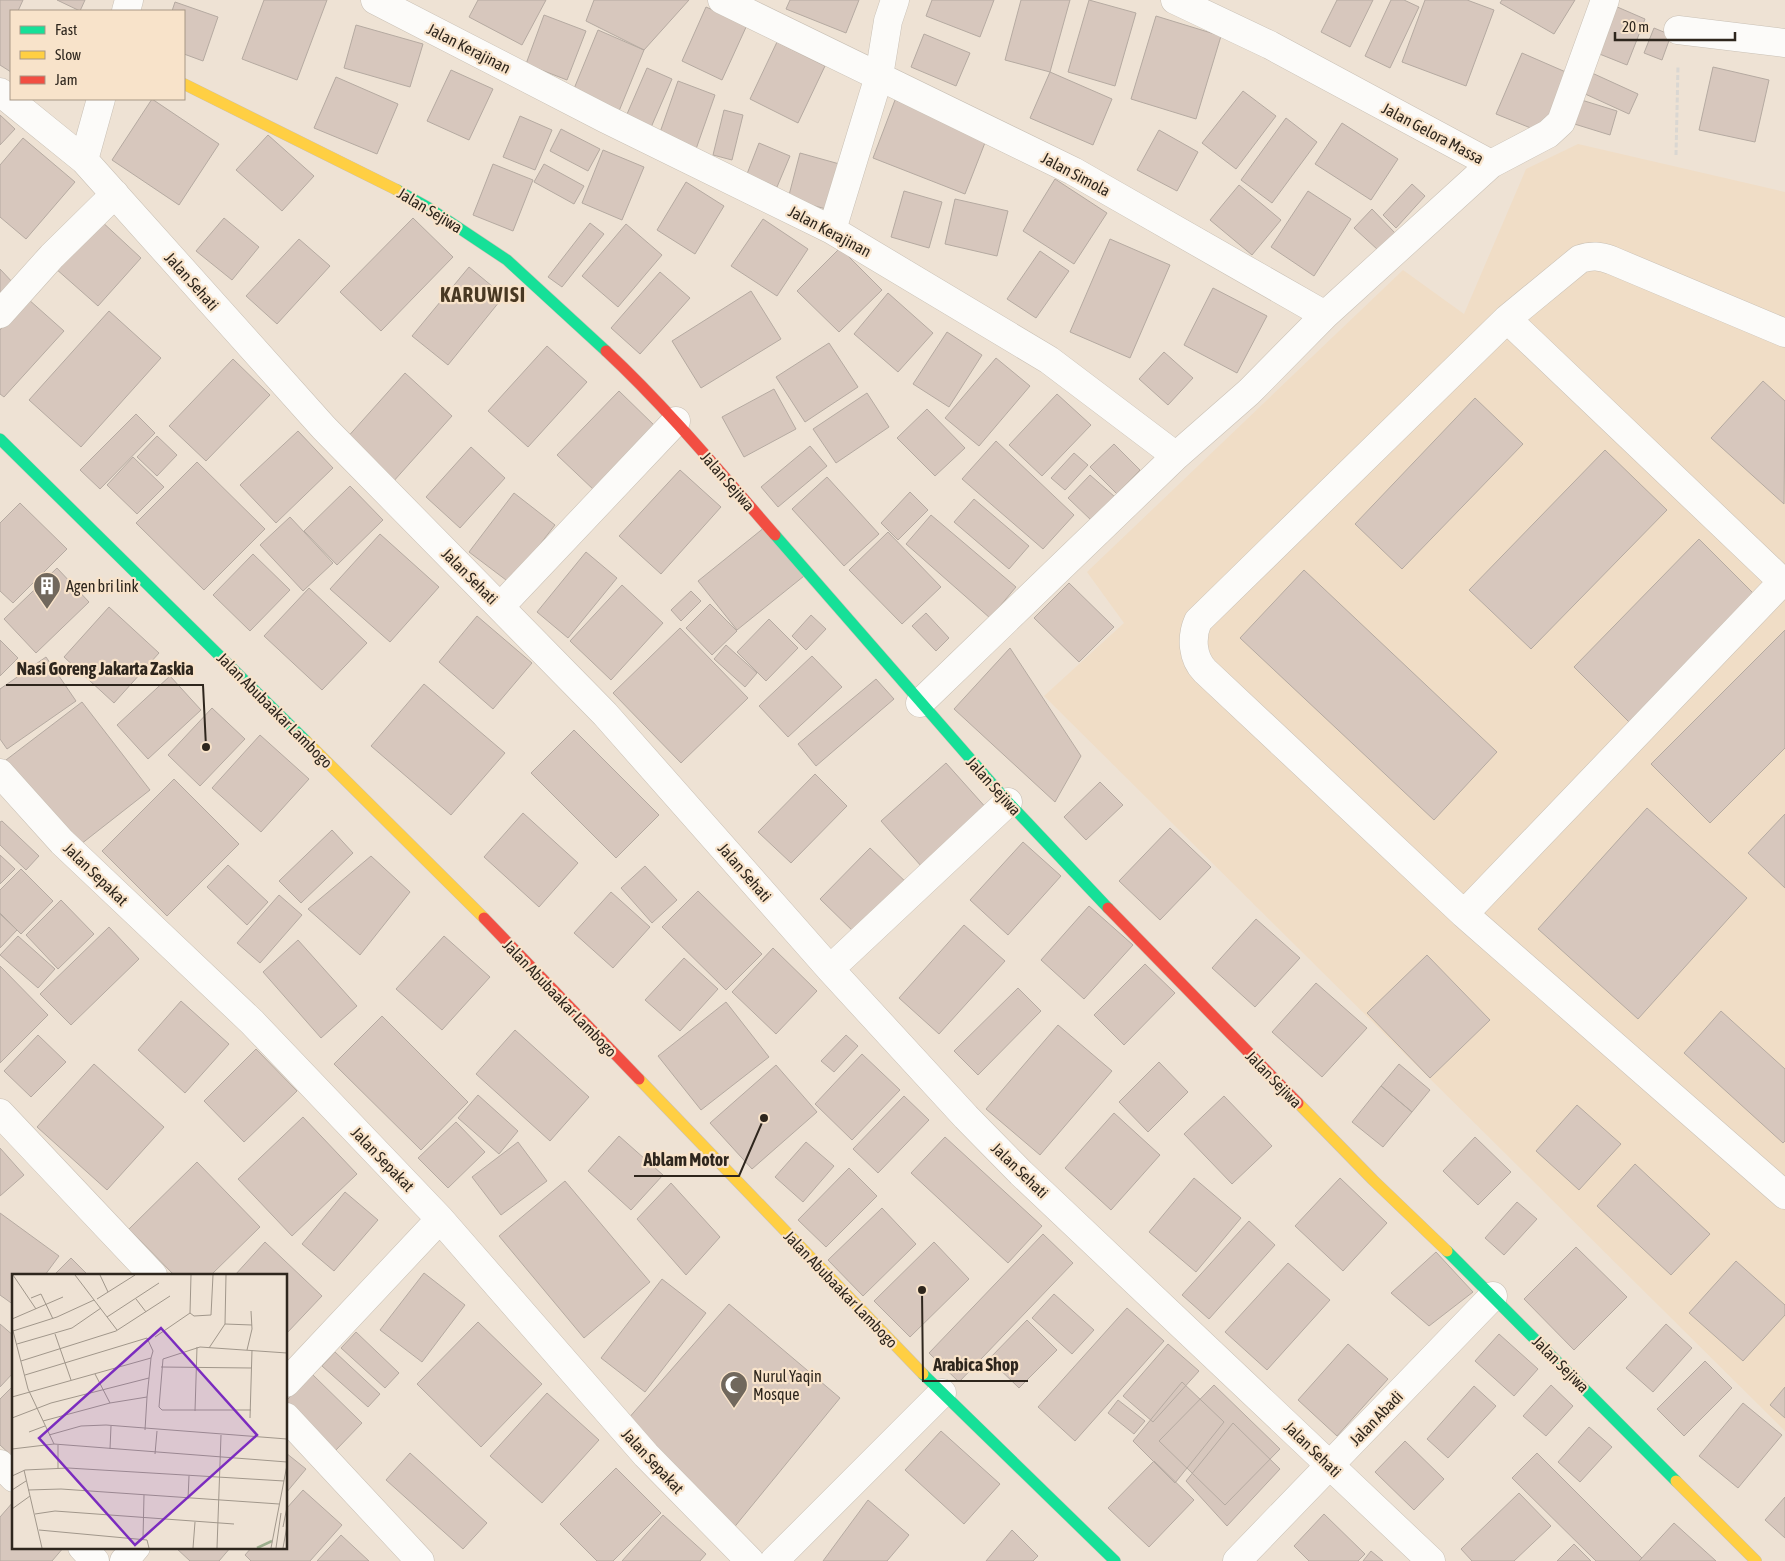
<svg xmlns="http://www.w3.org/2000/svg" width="1785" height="1561" font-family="'Asap Condensed',sans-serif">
<rect width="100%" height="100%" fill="#eee2d4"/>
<!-- built -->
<path fill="#f0ddc6" d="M1578 144 1785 192V1431L1044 696 1124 623 1087 572 1403 270 1464 314 1526 169Z"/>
<!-- building -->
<path fill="#d7c7bd" stroke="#b5aaa1" d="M0 0H23L18 11H11V72L0 65Z
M57 0H85L80 11Z
M264 0H327L297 80 242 59Z
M478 0H546L522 45 469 17Z
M594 0H689L644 50 586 21Z
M790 0H859L846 33 786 9Z
M932 0H994L980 37 926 16Z
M1021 0H1070L1050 72 1005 60Z
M1089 0 1136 13 1115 86 1068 72Z
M1337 0H1373L1350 47 1321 32Z
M1391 0H1404L1419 7 1390 68 1365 56Z
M1425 0H1467L1494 10 1466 86 1402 62Z
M1502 0H1575L1554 34 1500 3Z
M175 2 218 17 203 61 184 54V11H172Z
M1615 6 1645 19 1627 65 1597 53Z
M706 7 747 25 722 80 682 61Z
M544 15 586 31 567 80 526 64Z
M1156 16 1221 36 1196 119 1131 99Z
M356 25 423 44 410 87 344 68Z
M1654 28 1671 35 1662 60 1644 53Z
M598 30 644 50 617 116 571 96Z
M924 34 970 53 956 86 911 67Z
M777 42 825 66 798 123 750 99Z
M1522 53 1568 73 1543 133 1496 114Z
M1713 67 1769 80 1755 142 1699 130Z
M647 68 672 79 649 132 624 121Z
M451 70 493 89 469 140 427 121Z
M1050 72 1112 99 1093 145 1030 118Z
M1592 73 1638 94 1629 114 1583 93Z
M336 77 398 104 377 154 314 128Z
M678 81 715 95 695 152 658 138Z
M1243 91 1276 116 1236 169 1202 143Z
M1575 98 1617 111 1610 135 1568 122Z
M152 99 219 144 179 205 112 160Z
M895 100 988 135 965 194 873 158Z
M724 110 743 115 732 160 713 155Z
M0 115 15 129 0 145Z
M520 116 552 130 535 170 503 157Z
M1286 118 1317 142 1272 203 1241 180Z
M1342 123 1398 159 1371 200 1315 164Z
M561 129 600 149 588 171 550 151Z
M1159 130 1198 152 1177 191 1137 170Z
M268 135 314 176 282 211 236 170Z
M23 138 75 182 26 239 0 217V165Z
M759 143 790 156 777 187 747 174Z
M603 150 644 167 622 220 582 203Z
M800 153 843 165 830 210 788 199Z
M493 164 533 180 513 231 473 215Z
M544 164 584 186 574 204 534 182Z
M1055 179 1107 213 1074 264 1023 231Z
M686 182 724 206 695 254 657 230Z
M1412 184 1425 196 1396 228 1383 215Z
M1239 185 1281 220 1252 255 1210 220Z
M904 191 942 202 929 248 891 237Z
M1308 191 1351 219 1314 276 1271 247Z
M955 199 1008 211 997 256 945 244Z
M1372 209 1395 233 1378 250 1354 228Z
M224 218 259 247 232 280 196 251Z
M413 218 453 257 381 331 340 292Z
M99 219 141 258 98 306 55 268Z
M763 219 808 249 777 296 731 266Z
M590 223 604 234 562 287 548 277Z
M626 224 662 255 618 307 582 276Z
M299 239 330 266 277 324 246 296Z
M1110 239 1170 265 1130 358 1070 332Z
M840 248 882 290 839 332 797 291Z
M1040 251 1069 271 1036 318 1007 299Z
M469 267 504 296 448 365 412 336Z
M0 269 15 285 0 300Z
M660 272 690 298 640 354 611 328Z
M1213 288 1267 316 1237 373 1184 345Z
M751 291 781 339 701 388 672 341Z
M888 293 933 333 898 372 854 334Z
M28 299 64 331 4 397 0 394V330Z
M109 311 161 358 81 447 29 400Z
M947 332 982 355 949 407 913 384Z
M829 343 858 387 805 422 776 377Z
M547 346 587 382 528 447 488 411Z
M1164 352 1193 378 1168 405 1139 379Z
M996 358 1030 386 979 446 945 418Z
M233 359 270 395 206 461 169 426Z
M405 373 452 416 392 483 345 440Z
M1763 381 1785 401 1784 504 1711 438Z
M774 389 796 429 744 457 722 417Z
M619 391 657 428 595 491 557 455Z
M867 393 889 427 836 463 813 429Z
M1057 394 1091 425 1042 476 1009 445Z
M1475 398 1523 444 1402 569 1355 524Z
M927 409 965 448 935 476 897 438Z
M136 414 155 433 100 489 80 470Z
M298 431 333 468 276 523 240 485Z
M157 436 177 455 157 476 137 457Z
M996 441 1074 515 1043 549 962 479Z
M1114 444 1140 470 1117 494 1090 467Z
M810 446 827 466 778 507 761 487Z
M471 447 505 478 460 528 426 497Z
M1605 450 1667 510 1531 649 1469 590Z
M1074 453 1088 465 1065 490 1051 478Z
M133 457 164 487 137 514 107 485Z
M197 462 265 529 204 590 136 523Z
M680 470 721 507 661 574 619 536Z
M1090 475 1115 497 1093 522 1068 498Z
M827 477 879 534 844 566 792 509Z
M350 486 383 520 337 565 304 531Z
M910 492 928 510 898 540 881 523Z
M514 493 555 525 510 583 469 552Z
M974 499 1029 546 1009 569 954 522Z
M20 503 67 549 13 603 0 591V523Z
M931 515 1016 587 990 618 906 544Z
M290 517 333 563 303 591 260 545Z
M765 527 804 576 737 630 698 581Z
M888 532 941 587 902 624 849 570Z
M380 534 439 587 390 642 330 589Z
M1699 539 1758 598 1633 726 1574 667Z
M586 552 617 578 568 638 537 612Z
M253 554 290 590 250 631 213 595Z
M57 568 89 602 36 653 4 619Z
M1304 570 1497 752 1434 820 1240 638Z
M1069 583 1114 627 1079 662 1034 618Z
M622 585 663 623 611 680 570 641Z
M309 588 367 643 322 690 264 636Z
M691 591 701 601 681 621 671 610Z
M710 604 737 631 712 655 686 628Z
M109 607 159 653 114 703 64 657Z
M926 613 949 638 936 651 912 626Z
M811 615 826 629 806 650 792 636Z
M477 616 532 663 493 709 439 662Z
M769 619 798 648 766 681 737 652Z
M680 628 748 698 681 763 613 693Z
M1785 630V748L1710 823 1651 764Z
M0 640 18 658 0 676Z
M726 645 757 673 745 687 714 659Z
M1010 648 1081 756 1055 802 954 709Z
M812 656 842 687 788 737 759 706Z
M46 657 76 701 7 749 0 739V689Z
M170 676 201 710 148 759 117 725Z
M876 679 894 699 816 766 798 744Z
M424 684 505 753 451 815 371 746Z
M82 702 150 790 76 848 6 760Z
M212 708 245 739 200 786 168 755Z
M574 730 659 815 616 858 531 773Z
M260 735 309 779 261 832 212 788Z
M946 763 988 810 922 867 881 821Z
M815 774 847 806 791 863 758 832Z
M174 779 239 844 167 916 102 851Z
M1100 782 1123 805 1086 840 1064 817Z
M1647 808 1747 898 1638 1019 1538 929Z
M523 813 578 863 539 907 484 857Z
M1785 814V888L1748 853Z
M2 821 39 856 26 870 0 845V822Z
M1170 828 1211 867 1160 920 1119 881Z
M332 830 353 853 301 903 279 881Z
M1023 842 1061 876 1008 935 970 900Z
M870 848 908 884 858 936 820 899Z
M0 855 15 869 0 884Z
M371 856 410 892 360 955 308 909Z
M228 865 268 902 247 925 207 887Z
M645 866 677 900 652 923 621 888Z
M21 869 53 901 21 934 0 913V890Z
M698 891 762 954 726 990 662 927Z
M611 892 650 927 613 968 574 933Z
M279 895 302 915 260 963 237 943Z
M61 900 94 934 58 969 26 935Z
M1089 906 1133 945 1084 999 1041 960Z
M0 914 17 930 0 948Z
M1256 919 1300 958 1255 1007 1212 968Z
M964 925 1005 961 939 1034 899 998Z
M109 927 139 959 71 1025 40 994Z
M18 936 55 969 38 988 0 955Z
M444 936 490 977 442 1030 396 989Z
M298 940 357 1006 321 1038 263 972Z
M773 948 817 991 776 1034 732 992Z
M1427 955 1490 1020 1430 1078 1367 1013Z
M684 958 718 989 680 1031 645 1000Z
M1145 964 1175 993 1124 1045 1094 1015Z
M0 966 48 1015 0 1063Z
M1316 983 1367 1028 1322 1077 1272 1032Z
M1018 988 1041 1011 978 1075 954 1051Z
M181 1001 229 1044 185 1093 138 1050Z
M726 1002 769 1057 701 1110 658 1056Z
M1721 1011 1785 1069V1141L1783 1143 1684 1053Z
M382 1016 468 1102 421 1150 334 1064Z
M1058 1025 1112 1071 1040 1155 986 1109Z
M515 1030 589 1097 550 1141 476 1074Z
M38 1035 66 1062 31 1097 4 1071Z
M846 1035 858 1046 834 1072 821 1061Z
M256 1049 297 1091 244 1142 204 1101Z
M862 1054 900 1090 852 1140 815 1104Z
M1159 1062 1188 1092 1148 1132 1119 1102Z
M94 1064 164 1127 107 1190 37 1127Z
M1399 1064 1430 1090 1412 1112 1381 1086Z
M776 1065 817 1112 752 1169 710 1123Z
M1381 1086 1412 1112 1383 1147 1352 1122Z
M478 1095 518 1131 499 1154 458 1118Z
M904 1096 929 1120 878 1173 853 1149Z
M1224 1096 1272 1146 1232 1184 1184 1134Z
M1577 1105 1621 1144 1579 1190 1536 1151Z
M1114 1113 1160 1155 1111 1210 1065 1168Z
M303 1117 357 1174 292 1236 238 1179Z
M456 1122 485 1152 448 1188 418 1158Z
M619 1136 663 1175 631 1210 588 1171Z
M945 1137 1042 1226 1008 1263 911 1173Z
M1475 1137 1511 1172 1478 1205 1443 1171Z
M518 1142 547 1181 501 1215 472 1177Z
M806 1142 834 1166 803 1202 775 1177Z
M0 1148 24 1175 0 1196Z
M197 1162 260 1227 211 1275H174L129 1229Z
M1635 1164 1710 1234 1671 1275 1597 1206Z
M849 1168 877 1196 826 1247 798 1220Z
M1194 1178 1241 1218 1196 1272 1149 1232Z
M1340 1178 1387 1223 1343 1271 1295 1226Z
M565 1181 650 1282 584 1338 499 1236Z
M671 1183 720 1237 686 1275 637 1219Z
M345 1192 378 1220 334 1271 302 1244Z
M1517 1202 1537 1219 1504 1255 1485 1238Z
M882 1208 916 1244 863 1296 828 1260Z
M0 1213 59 1256 45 1275H14V1305L0 1295Z
M1249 1221 1275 1245 1209 1319 1182 1295Z
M1043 1234 1073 1263 959 1382 929 1353Z
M265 1242 322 1296 286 1334V1275H235Z
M934 1242 969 1279 910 1337 874 1301Z
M1576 1247 1627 1297 1574 1350 1524 1299Z
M1436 1252 1473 1292 1429 1326 1391 1293Z
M71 1258 88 1275H54Z
M1736 1261 1785 1305V1315L1743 1361 1689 1313Z
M1288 1263 1330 1300 1267 1370 1225 1332Z
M424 1273 465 1305 422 1362 380 1330Z
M662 1279 706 1313 645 1392 601 1358Z
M1054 1294 1094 1330 1072 1354 1032 1318Z
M729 1304 840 1398 732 1530 627 1420Z
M1127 1308 1164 1341 1075 1441 1038 1407Z
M1027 1320 1057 1350 1019 1388 989 1359Z
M478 1322 542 1384 481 1447 417 1384Z
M0 1324 14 1336V1372L0 1387Z
M1666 1324 1692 1348 1653 1392 1626 1368Z
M356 1332 399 1373 385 1388 341 1348Z
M1499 1334 1538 1369 1514 1396 1475 1361Z
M1168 1344 1199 1371 1153 1422 1123 1396Z
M1348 1344 1388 1379 1337 1436 1298 1400Z
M335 1352 380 1394 368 1407 322 1366Z
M1705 1361 1732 1388 1684 1436 1657 1409Z
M312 1374 362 1423 336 1450 286 1401Z
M1182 1382 1224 1422 1175 1483 1133 1441Z
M14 1385V1458L0 1445V1399Z
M1214 1385 1280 1449 1225 1505 1159 1441Z
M1551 1385 1573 1406 1546 1436 1523 1416Z
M1474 1386 1496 1406 1448 1458 1427 1439Z
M1785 1387V1418L1770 1405Z
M547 1393 599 1440 542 1503 490 1456Z
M1118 1400 1145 1421 1134 1434 1108 1413Z
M1743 1403 1782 1435 1738 1488 1699 1456Z
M1233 1423 1280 1469 1227 1526 1186 1481Z
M1589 1427 1612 1447 1580 1482 1558 1462Z
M941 1431 1000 1484 964 1524 905 1470Z
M1405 1441 1444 1479 1414 1510 1375 1472Z
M286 1453 306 1469 286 1493Z
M410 1453 487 1523 463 1549 386 1480Z
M1537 1453 1642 1558 1639 1561H1596L1512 1478Z
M1154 1461 1194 1500 1149 1547 1108 1508Z
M616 1468 661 1513 613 1561H597L560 1524Z
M303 1490 342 1525 310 1561H251L245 1555 252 1547H286V1509Z
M1519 1493 1551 1526 1514 1561H1472L1461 1549Z
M1785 1497V1538L1765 1520Z
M868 1500 909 1535 887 1561H823Z
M14 1501V1547H64L52 1561H0V1517Z
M1324 1514 1365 1554 1358 1561H1309L1294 1546Z
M663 1515 706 1554 700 1561H622Z
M1674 1523 1716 1561H1639Z
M1012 1530 1038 1556 1033 1561H986Z
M341 1535 369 1561H317Z
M1574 1544 1591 1561H1557Z
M175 1547H231L219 1561H190Z
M1371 1551 1383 1561H1363Z"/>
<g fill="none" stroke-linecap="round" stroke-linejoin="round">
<defs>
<path id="street" d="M375 0 606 119 832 230 1049 360 1176 456 1249 392 1325 315 1073 171 722 0
M1175 0 1270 45 1491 164 1325 315
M126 11 129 0
M1678 30 1785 43
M0 92 84 160 324 428 605 714 830 969 966 1117 1021 1173 1431 1561
M84 160 101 99
M1491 164 1548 134 1561 122 1605 0
M832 230 879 76 888 21 895 0
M0 314 52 256 115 194
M1507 319 1785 584
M1785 333 1611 260C1600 256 1592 255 1580 259L1507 319 1198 621C1191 637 1192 658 1205 671L1464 914 1785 1195
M500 607 676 421
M920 703 1176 456
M0 773 62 842 252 1022 440 1219 646 1455 750 1561
M1464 914 1785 579
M830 969 1008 802
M0 1113 153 1275
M286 1383 440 1219
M286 1417 420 1561
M0 1464 14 1478
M82 1547 95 1561
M124 1561 136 1547
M774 1561 942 1393
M1237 1561 1493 1296"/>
<path id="fast" d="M397 190 429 208 507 260 606 351
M0 439 306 741
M775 535 1008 802 1108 908
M1447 1251 1676 1481
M923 1374 1115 1561"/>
<path id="slow" d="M184 84 397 190
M306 741 484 918
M639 1079 923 1374
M1298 1103 1373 1180 1447 1251
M1676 1481 1756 1561"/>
<path id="jam" d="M606 351C667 408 720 472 775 535
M1108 908 1298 1103
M484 918 639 1079"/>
</defs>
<!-- street casing -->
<use href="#street" stroke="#c9c0b5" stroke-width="29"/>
<!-- fast casing -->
<use href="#fast" stroke="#c9c0b5" stroke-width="12"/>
<!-- slow casing -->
<use href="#slow" stroke="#c9c0b5" stroke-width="12"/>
<!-- jam casing -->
<use href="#jam" stroke="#c9c0b5" stroke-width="12"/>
<!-- path -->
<path stroke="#dad7d2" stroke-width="3" stroke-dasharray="5 2.5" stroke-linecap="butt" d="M1676 155 1678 66"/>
<!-- street -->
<use href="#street" stroke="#fcfbf9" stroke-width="28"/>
<!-- fast -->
<use href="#fast" stroke="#16e098" stroke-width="11"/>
<!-- slow -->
<use href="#slow" stroke="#ffcf43" stroke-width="11"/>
<!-- jam -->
<use href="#jam" stroke="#f24e42" stroke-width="11"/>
</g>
<!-- icons -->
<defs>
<symbol id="building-pin" viewBox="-11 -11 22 30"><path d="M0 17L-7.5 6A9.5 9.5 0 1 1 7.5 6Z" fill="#71685d" stroke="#f8e3ca"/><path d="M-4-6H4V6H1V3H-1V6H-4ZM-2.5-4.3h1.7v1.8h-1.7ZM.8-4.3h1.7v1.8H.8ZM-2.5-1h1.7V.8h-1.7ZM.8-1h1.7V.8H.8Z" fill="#fff"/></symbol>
<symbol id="mosque-pin" viewBox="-11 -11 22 30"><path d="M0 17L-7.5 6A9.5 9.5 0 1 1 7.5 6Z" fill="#71685d" stroke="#f8e3ca"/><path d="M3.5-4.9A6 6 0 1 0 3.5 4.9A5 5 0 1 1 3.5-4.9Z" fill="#fff"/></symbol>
</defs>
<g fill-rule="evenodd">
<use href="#building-pin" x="31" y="570" width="32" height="43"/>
<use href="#mosque-pin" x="718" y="1369" width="32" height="43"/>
</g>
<g text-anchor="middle" stroke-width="4.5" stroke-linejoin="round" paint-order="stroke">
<!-- street labels -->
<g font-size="16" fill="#2e261d" stroke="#f8e3ca">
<text transform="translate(469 48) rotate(27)" y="6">Jalan Kerajinan</text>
<text transform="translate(1433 133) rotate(28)" y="6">Jalan Gelora Massa</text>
<text transform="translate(1076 174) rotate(28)" y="6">Jalan Simola</text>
<text transform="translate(430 210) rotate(31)" y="6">Jalan Sejiwa</text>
<text transform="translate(830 231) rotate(28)" y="6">Jalan Kerajinan</text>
<text transform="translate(192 281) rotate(48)" y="6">Jalan Sehati</text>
<text transform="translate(728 481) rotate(49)" y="6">Jalan Sejiwa</text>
<text transform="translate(470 576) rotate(45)" y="6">Jalan Sehati</text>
<text transform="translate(275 710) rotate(45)" y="6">Jalan Abubaakar Lambogo</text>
<text transform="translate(994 786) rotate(48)" y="6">Jalan Sejiwa</text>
<text transform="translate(745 872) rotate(49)" y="6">Jalan Sehati</text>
<text transform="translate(96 874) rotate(44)" y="6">Jalan Sepakat</text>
<text transform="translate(560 998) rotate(46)" y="6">Jalan Abubaakar Lambogo</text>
<text transform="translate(1274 1079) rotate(46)" y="6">Jalan Sejiwa</text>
<text transform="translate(383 1159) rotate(46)" y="6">Jalan Sepakat</text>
<text transform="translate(1020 1170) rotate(44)" y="6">Jalan Sehati</text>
<text transform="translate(841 1289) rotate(46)" y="6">Jalan Abubaakar Lambogo</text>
<text transform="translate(1561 1364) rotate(45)" y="6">Jalan Sejiwa</text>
<text transform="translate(1376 1418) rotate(-46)" y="6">Jalan Abadi</text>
<text transform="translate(1313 1449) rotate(44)" y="6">Jalan Sehati</text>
<text transform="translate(653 1461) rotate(47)" y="6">Jalan Sepakat</text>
</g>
<!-- poi labels -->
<g font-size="16" fill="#2e261d" stroke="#f8e3ca" text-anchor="start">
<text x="66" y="592">Agen bri link</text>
<text x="753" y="1382">Nurul Yaqin<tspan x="753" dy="18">Mosque</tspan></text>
</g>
<!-- district labels -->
<g font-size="21" font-weight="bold" letter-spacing="1" fill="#483823" stroke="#f8e3ca">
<text x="483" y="302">KARUWISI</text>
</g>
</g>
<!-- overview -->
<g transform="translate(12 1274)">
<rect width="275" height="275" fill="#eee2d4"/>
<path fill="none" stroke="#9cae8c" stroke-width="2.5" d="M245 274 260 267"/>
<path fill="none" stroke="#a1978b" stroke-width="1" d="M1 1 24 35M63 1 105 56M88 1 96 18M19 24 29 20 41 45M85 25 123 1M124 25 134 38M178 39 182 42 199 41 201 1M95 43 147 9M0 45 51 23M213 50 240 51M0 53 16 115 42 170M1 57 45 43 82 26M43 60 59 106M143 63 178 39 179 1M5 70 60 54 89 34M197 74 213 50 214 1M235 76 240 55 239 37M9 87 104 57 158 22M149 93 239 94M83 100 98 129M13 101 135 64 141 77 139 84M0 123 139 84 137 104M239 136H150L147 133 151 85 188 73 275 79M183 137 185 73M0 144 39 129 137 104 135 123 98 129 31 147M238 144 240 76M133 156 135 123M17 158 33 152M37 161 69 152 94 151 275 165M0 175 42 170 275 188M98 175 99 152M143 180 145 157M46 195V171M12 196 30 274M0 202 13 196 56 194 272 207M0 216 14 207M16 216 49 215 267 230M176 225 177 202M0 235 18 222M23 240 43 237 222 250M271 253 275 233M27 256 135 266 137 274M131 265 132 221M181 274 183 248M205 274 209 161M259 274 275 191M264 274 269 239M271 274 275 252"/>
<path fill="#7b2cbf" fill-opacity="0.15" stroke="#7b2cbf" stroke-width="2.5" d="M149 54 245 161 123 271 27 164Z"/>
<rect width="275" height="275" fill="none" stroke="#2e261d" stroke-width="2.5"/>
</g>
<!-- callouts -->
<path fill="none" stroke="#2e261d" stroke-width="2" d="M206 747L203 685H6M764 1118L739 1176H634M922 1290L923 1381H1028"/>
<g fill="#2e261d" stroke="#f8e3ca" stroke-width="2">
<circle cx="206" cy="747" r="5"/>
<circle cx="764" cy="1118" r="5"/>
<circle cx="922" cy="1290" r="5"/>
</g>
<g font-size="18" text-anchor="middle" font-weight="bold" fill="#2e261d" stroke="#f8e3ca" stroke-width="4.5" stroke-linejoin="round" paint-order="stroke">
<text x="105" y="675">Nasi Goreng Jakarta Zaskia</text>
<text x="686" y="1166">Ablam Motor</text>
<text x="976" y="1371">Arabica Shop</text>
</g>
<!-- legend -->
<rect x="10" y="10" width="175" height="90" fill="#f8e3ca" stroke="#a79785"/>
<rect x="20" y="26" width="25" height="8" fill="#16e098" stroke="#a79785"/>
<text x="55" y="35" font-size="15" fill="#2e261d">Fast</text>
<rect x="20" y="51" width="25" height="8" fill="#ffcf43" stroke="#a79785"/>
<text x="55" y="60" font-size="15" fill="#2e261d">Slow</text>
<rect x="20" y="76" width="25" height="8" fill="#f24e42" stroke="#a79785"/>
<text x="55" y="85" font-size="15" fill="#2e261d">Jam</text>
<!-- scale -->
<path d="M1615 32v8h120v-8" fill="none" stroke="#2e261d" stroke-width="2.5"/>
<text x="1622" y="32" font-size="15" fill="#2e261d" stroke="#f8e3ca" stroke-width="4" paint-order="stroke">20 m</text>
</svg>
